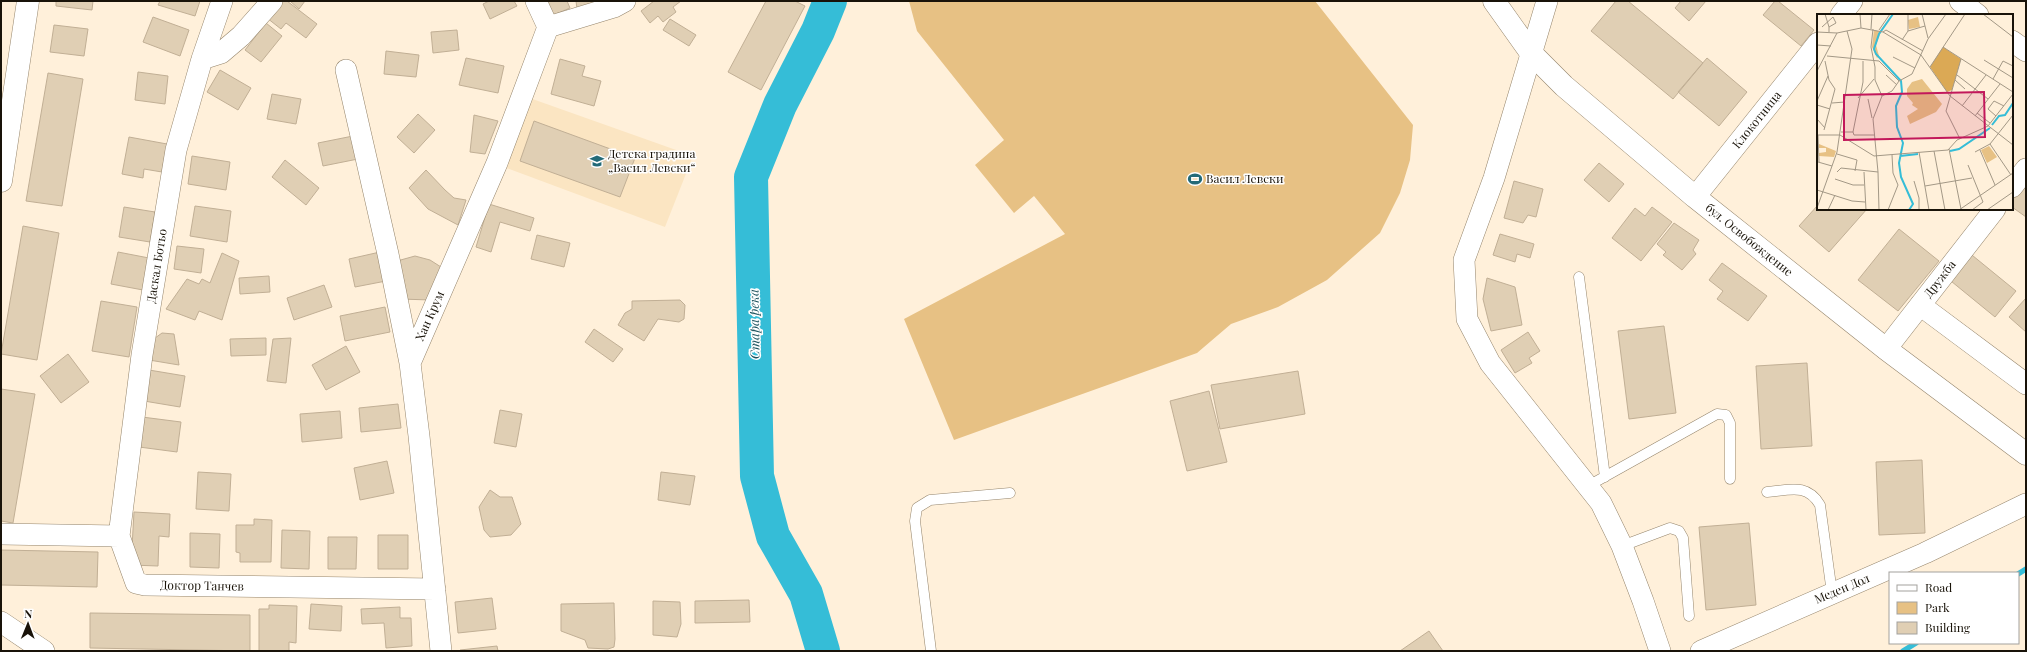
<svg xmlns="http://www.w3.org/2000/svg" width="2027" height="652" font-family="'Playfair Display',serif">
<rect width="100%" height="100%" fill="#fff0da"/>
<!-- built -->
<path fill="#fbe5c2" d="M524 96 693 156 665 227 501 166Z"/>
<!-- green -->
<path fill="#e7c184" d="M909 1H1315L1413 125 1410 160 1400 193 1380 233 1327 280 1278 307 1231 324 1197 353 954 440 904 319 1065 234 1034 196 1014 213 975 165 1004 140 917 31Z"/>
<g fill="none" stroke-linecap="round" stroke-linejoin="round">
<!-- stream -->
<path stroke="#35bdd7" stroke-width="5.5" d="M2018 574 2026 569
M1903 651 1916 643"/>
<!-- river -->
<path stroke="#35bdd7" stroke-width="34" d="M823 651 806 594 773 536 757 476 751 177 780 105 818 31 830 1"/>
</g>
<!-- building -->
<path fill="#e0cfb4" stroke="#c1af95" d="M56 1H93L92 10 56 6Z
M160 1H200L195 16 158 5Z
M280 1H287L317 24 306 38 286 23 281 29 267 18Z
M290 1H305L299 9Z
M489 1H514L517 6 490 19 483 4Z
M544 1H567L570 8 551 16Z
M576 1H601L577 9Z
M654 1H681L673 7 676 12 663 22 658 16 650 23 641 11Z
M766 1H795L805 6 761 90 728 72Z
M1616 1H1628L1703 63 1673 99 1591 31Z
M1681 1H1706L1689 21 1675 8Z
M1775 1H1778L1814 30 1801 46 1763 15Z
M153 17 189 30 180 56 143 42Z
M670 19 696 35 689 46 663 30Z
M266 23 282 36 261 62 245 50Z
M54 25 88 29 84 56 50 52Z
M457 30 459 50 433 53 431 32Z
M386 51 419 55 416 77 384 74Z
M466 58 504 66 498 93 459 85Z
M1707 58 1747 92 1719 126 1678 92Z
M560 59 585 66 582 76 601 81 594 106 551 94Z
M220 70 251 88 238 110 207 92Z
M138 72 168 76 165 104 135 100Z
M48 73 83 79 62 206 26 201Z
M272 94 301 99 296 124 267 119Z
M418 114 435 130 414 153 397 137Z
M474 115 498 121 485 154 470 152Z
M534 121 635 158 620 197 520 161Z
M353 136 358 159 323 166 318 143Z
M129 137 167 144 162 172 144 169 143 178 122 174Z
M192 156 230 162 226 190 188 184Z
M285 160 319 188 306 205 272 177Z
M1599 163 1624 184 1609 202 1584 180Z
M426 170 445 190 454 198 466 200 458 225 428 209 409 188Z
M2026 179V217L2012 207V198Z
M1514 181 1543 189 1536 217 1528 215 1523 223 1504 218Z
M489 204 534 218 530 231 500 222 491 252 476 247Z
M1818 205V209H1867L1829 252 1799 226Z
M195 206 231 211 227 242 190 236Z
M124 207 155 212 150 242 119 237Z
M1652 207 1672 222 1641 261 1612 238 1635 208 1645 216Z
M1674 223 1699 240 1693 250 1696 254 1682 270 1663 255 1666 252 1657 244Z
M23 226 59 233 37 360 1 354Z
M1899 229 1939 261 1898 311 1858 280Z
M1500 234 1534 244 1530 258 1517 254 1515 262 1493 255Z
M537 235 570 243 564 267 531 259Z
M177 246 204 249 201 273 174 269Z
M1967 251 2016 291 1995 317 1946 277Z
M118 252 149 258 143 290 111 284Z
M380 252 386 281 355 287 349 259Z
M222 253 239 261 222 320 199 311 195 320 166 309 187 279 199 284 202 279 210 283Z
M415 256 430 260 441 267 431 300 400 299 397 261Z
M1722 263 1767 296 1748 321 1717 299 1723 291 1709 280Z
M269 276 270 292 240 294 239 278Z
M1487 278 1515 287 1522 325 1491 331 1483 299Z
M324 285 332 307 294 320 287 298Z
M2026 298V332L2009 317Z
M680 300 685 305 684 319 679 322 658 319 644 341 618 325 625 313 632 309V301Z
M101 301 137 307 129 357 92 351Z
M385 307 390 332 345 341 340 316Z
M1664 326 1676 413 1629 419 1618 331Z
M594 329 623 349 613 362 585 342Z
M1528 332 1540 351 1529 358 1532 363 1515 373 1501 350Z
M162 333 174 334 179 365 149 360 151 341Z
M266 338V355L231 356 230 339Z
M291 338 286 383 267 381 273 339Z
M346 346 360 372 326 390 312 365Z
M68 354 89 382 61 403 40 376Z
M1807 363 1812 446 1761 449 1756 366Z
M149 370 185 376 180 407 144 401Z
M1298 371 1305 414 1220 429 1211 385Z
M1 389 35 394 13 523 1 521Z
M1209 391 1227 462 1187 471 1170 401Z
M398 404 401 428 361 432 359 408Z
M500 410 522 414 516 447 494 443Z
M340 411 342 438 302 442 300 414Z
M142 417 181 422 177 452 139 447Z
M1922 460 1925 533 1879 535 1876 462Z
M387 461 394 493 360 500 354 468Z
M198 472 231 474 229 511 196 509Z
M661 472 695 476 690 505 658 500Z
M490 490 500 497H512L521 524 511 535 490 537 484 530 479 507Z
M134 512 170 514 169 537 159 536 158 566 131 565Z
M254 519 272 520 271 562H240V553L236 552V525H254Z
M1749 523 1756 605 1706 610 1699 527Z
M282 530 310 531 309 569 281 568Z
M190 533 220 534 219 568 190 567Z
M378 535H408V569H378Z
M328 537H357L356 569H328Z
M1 550 98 552 97 587 1 585Z
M492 598 496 629 458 633 455 602Z
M749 600 750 622 695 623V601Z
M653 601 680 602 681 624 677 637 653 635Z
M614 603 615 639 614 647 608 649 588 648 585 640 561 631V604Z
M311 604 342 606 341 631 309 629Z
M269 605 297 606 296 643 289 642V651H259V609H269Z
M400 607V618H411L412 646 386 648 384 623 362 624 361 609Z
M90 613 250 615V651L90 648Z
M1429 631 1443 651H1400Z
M497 646 498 651H460V650Z"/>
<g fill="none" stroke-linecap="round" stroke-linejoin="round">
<defs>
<path id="lane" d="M1579 277 1605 477
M1588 486 1717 414 1726 415 1730 423V479
M1767 492C1790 490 1807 483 1820 505L1832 593
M1622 546 1670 528 1679 531 1683 538 1689 616
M931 651 915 521 917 508 930 500 1010 493"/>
<path id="street" d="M1547 1 1494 178 1464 260 1467 319 1490 363 1601 503 1622 546 1643 601 1660 651
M1960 1 1978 15
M1841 15 1852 1
M548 27 614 7 625 1
M2012 41 2026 51
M202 59 221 53 241 36 272 1
M346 70 388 254 410 363
M2012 187 2026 169
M1695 197 1818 43
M1920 305 2026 384
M1886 349 1995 209
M1 534 119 536 136 583 145 585 435 589
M119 536 142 355 176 150 202 59 222 1
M1 622 44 651
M441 651 419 436 410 363 497 163 548 27 536 1
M1701 651 1925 553 2026 504"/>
<path id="secondary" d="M1494 1 1531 53 1564 86 1695 197 1886 349 2026 454
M1 181 28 1"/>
</defs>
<!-- lane casing -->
<use href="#lane" stroke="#95856c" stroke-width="11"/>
<!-- street casing -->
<use href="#street" stroke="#95856c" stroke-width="22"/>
<!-- secondary casing -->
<use href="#secondary" stroke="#95856c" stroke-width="23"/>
<!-- lane -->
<use href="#lane" stroke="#fff" stroke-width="10"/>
<!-- street -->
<use href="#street" stroke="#fff" stroke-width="21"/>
<!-- secondary -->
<use href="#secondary" stroke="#fff" stroke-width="22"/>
</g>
<!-- icons -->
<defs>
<symbol id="school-bare" viewBox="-9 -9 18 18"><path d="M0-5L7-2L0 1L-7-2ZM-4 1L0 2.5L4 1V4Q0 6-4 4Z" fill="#236a78" stroke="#fff" stroke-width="2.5" paint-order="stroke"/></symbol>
<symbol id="stadium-bare" viewBox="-9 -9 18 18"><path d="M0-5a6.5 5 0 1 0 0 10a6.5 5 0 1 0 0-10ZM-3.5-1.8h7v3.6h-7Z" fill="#236a78" stroke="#fff" stroke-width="2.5" paint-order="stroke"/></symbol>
</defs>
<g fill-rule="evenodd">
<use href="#school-bare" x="587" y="151" width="20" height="20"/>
<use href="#stadium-bare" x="1185" y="169" width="20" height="20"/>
</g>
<g text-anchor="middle" stroke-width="3" stroke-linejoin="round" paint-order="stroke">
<!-- street labels -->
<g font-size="12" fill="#191309" stroke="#fff">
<text transform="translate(1757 120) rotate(-51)" y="4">Клокотница</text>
<text transform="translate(1749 240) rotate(39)" y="4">бул. Освобождение</text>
<text transform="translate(157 266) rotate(-81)" y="4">Даскал Ботьо</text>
<text transform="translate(1940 279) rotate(-52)" y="4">Дружба</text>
<text transform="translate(430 316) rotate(-66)" y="4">Хан Крум</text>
<text transform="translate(202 586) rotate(1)" y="4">Доктор Танчев</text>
<text transform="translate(1842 589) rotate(-23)" y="4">Меден Дол</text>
</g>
<!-- poi labels -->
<g font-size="12" fill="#191309" stroke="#fff" text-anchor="start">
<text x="608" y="158">Детска градина<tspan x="608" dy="14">„Васил Левски“</tspan></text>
<text x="1206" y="183">Васил Левски</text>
</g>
<!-- water labels -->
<g font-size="13" font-style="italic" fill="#1b525d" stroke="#fff">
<text transform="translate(754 324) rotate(-91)" y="5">Стара река</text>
</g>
</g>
<!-- overview -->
<g transform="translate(1817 14)">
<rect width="196" height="196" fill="#fff0da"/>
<path d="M101 3 103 13 92 15 91 6ZM57 16 64 18 59 31 62 42 60 44 55 33ZM105 65 125 90 119 98 93 110 90 102 101 95 95 91 96 89 90 82V75L95 68ZM2 130 19 137 17 143 2 142V139L9 138V134H2ZM172 132 180 143 170 149 164 136Z" fill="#e7c184"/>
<path d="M126 33 144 45 135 76 130 78 113 53Z" fill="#dba955"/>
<path fill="none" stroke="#35bdd7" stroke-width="2" d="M76 0 62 20 57 35 59 40 84 67 85 78 79 92 80 113 86 129 82 149 84 163 96 190 92 196M175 111 182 102 188 101 196 89M133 137 142 135 173 114M83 142 101 140"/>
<path fill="none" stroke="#a39886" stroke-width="1" d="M8 0 12 13M43 0 44 14M105 0 111 24M166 0 196 23M5 13 16 3 19 9M54 15 55 0M56 15 54 33 58 53V66L65 82 56 105 61 158 62 196M62 16 73 0M91 17 108 12M0 18 20 19 44 14 66 18 104 41 133 82 196 131M12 18V13L19 9M66 18 69 16 106 37M85 26 91 17V0M0 31 14 32M126 33 196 78M10 42 62 47 82 67M76 43 98 54M167 46 196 64M113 53 148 0M0 57 20 19M69 61 80 71M140 61 171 85M176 65 186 47 196 52M138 66 148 75M65 82 75 77 82 67 95 60 111 25 129 0M41 84 57 65M51 85 55 104M0 87 11 62M15 89 28 88M0 91 13 95M145 92 169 61M160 99 173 109M158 102 183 70M179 102 171 95 177 87 187 92M0 105 8 114M7 116 18 75 12 66 8 47M24 118H36L37 121H58M36 118 46 68V47M0 121H23L57 142 131 136 140 126 171 112 196 80M1 121 2 148M143 125 129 97 144 45M173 130 194 161M132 135 144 195M163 136 178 171M117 137 128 196M102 138 112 196M158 138 173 130 196 101M20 140 40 146 38 157M1 148 15 152M151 151 166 188 155 196M20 158 24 154 61 158M47 158 49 196M18 165 36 171H47M97 167 102 184V196M108 172 155 164M0 176 35 187 48 188M0 194 20 138 35 35 30 17M11 196 18 181M71 196 81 171 76 159 75 141M142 196 196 159M170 196 196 178"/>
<path fill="#c2185b" fill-opacity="0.15" stroke="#c2185b" stroke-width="2" d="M167 78 168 123 27 126V81Z"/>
<rect width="196" height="196" fill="none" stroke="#191309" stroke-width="2"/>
</g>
<!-- border -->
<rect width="2027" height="652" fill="none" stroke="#191309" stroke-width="4"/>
<!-- legend -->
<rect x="1889" y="572" width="130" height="72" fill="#ffffff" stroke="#a3a19d"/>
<rect x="1897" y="585" width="20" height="6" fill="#ffffff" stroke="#a3a19d"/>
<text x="1925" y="592" font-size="12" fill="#191309">Road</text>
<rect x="1897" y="602" width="20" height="12" fill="#e7c184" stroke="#a3a19d"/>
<text x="1925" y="612" font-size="12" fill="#191309">Park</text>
<rect x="1897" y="622" width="20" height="12" fill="#e0cfb4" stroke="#a3a19d"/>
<text x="1925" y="632" font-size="12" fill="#191309">Building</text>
<!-- north arrow -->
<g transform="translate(28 624) rotate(1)" stroke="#ffffff" stroke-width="3" paint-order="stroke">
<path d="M0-3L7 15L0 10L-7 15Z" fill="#191309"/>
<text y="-6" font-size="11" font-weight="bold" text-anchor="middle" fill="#191309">N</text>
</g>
</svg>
